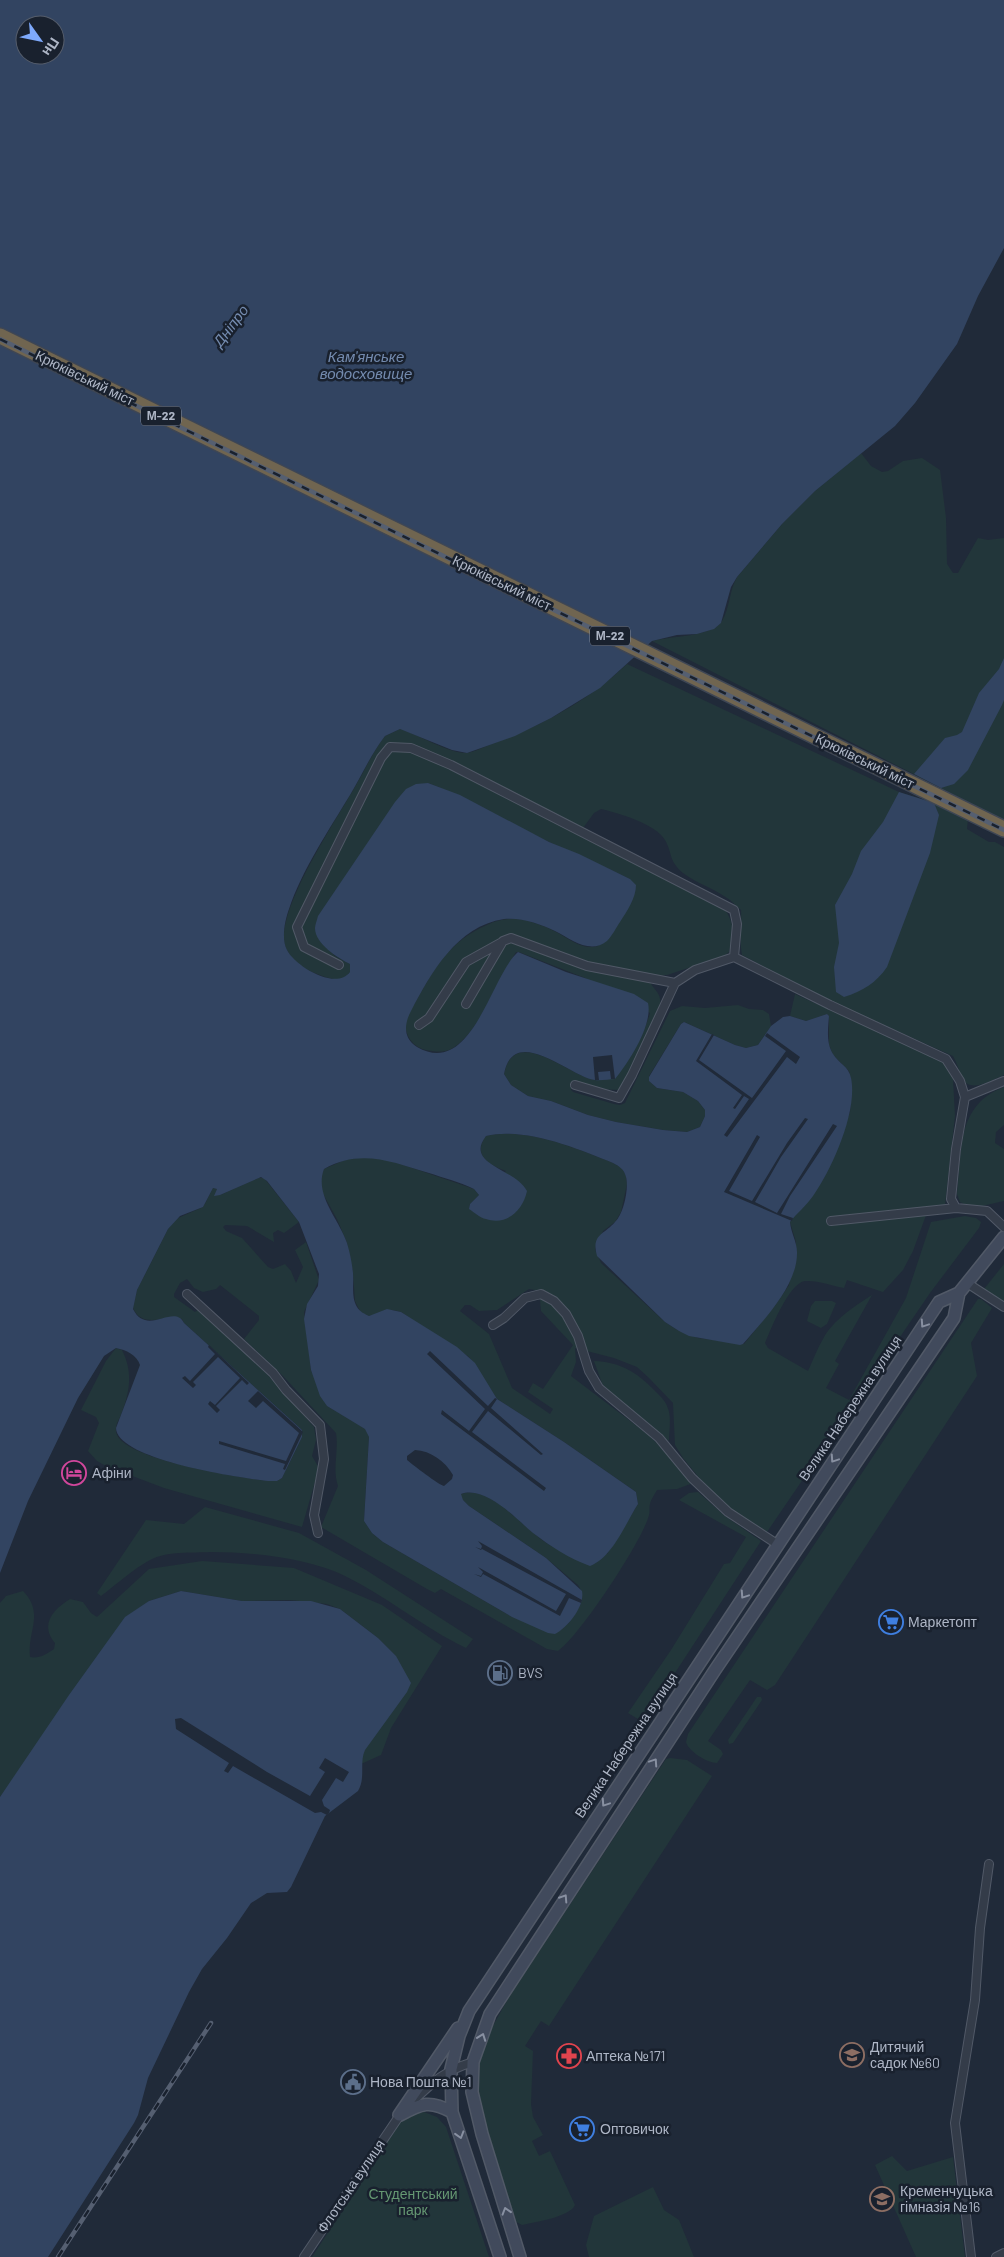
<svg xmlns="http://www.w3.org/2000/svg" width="1004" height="2257" font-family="Barlow,sans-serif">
<rect width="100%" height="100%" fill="#202a39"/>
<!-- green -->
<path fill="#22363a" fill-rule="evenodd" d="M861 453 871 466 882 472 888 471 903 461 922 458 940 470 946 518 947 564 953 573H958L978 538 988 540 1004 538V820L652 641C670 636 712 637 722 621 730 608 729 591 737 577L782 524 815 491Z
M627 664 899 792 934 803 968 819 967 829 989 842H995L1004 847V1075C992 1080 970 1094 962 1078 959 1070 957 1063 953 1056L825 999 742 955C739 940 742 926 741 910 736 906 732 901 727 898 713 888 696 883 683 873 668 860 673 854 665 840 656 824 618 813 601 809L594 813 580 832 726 911C736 928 733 934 729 952L724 956 667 975 653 976 650 982C653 988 659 992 660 999 664 1014 629 1074 620 1090L598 1089 574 1081 571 1090 573 1092 614 1104 620 1105 625 1103 670 1011 682 1006 705 1008 738 1005 749 1009 763 1010 769 1014 771 1026 758 1045 746 1048 735 1045 684 1022 681 1024 649 1076V1081L657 1088 683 1092 698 1101 705 1110V1116L700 1127 687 1132 663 1130 616 1122 588 1115 551 1101 528 1096 511 1085 504 1074C514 1023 571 1077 595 1080 622 1084 644 1034 650 1013L585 978 519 952H516C501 977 477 1036 451 1049 446 1052 438 1052 432 1051 417 1050 407 1041 405 1025 404 1018 412 1008 416 1001 435 967 450 941 487 925 496 921 505 918 516 919 529 920 545 926 556 932 568 938 583 951 598 946L630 879C603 866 576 854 549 842 507 822 472 799 428 783L318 938 335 956 350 964V972L344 979C332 981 319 975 308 970 296 964 284 952 284 938 283 900 336 820 356 785 366 768 373 751 385 736L400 729C419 735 444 751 464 753 472 753 482 748 489 745 540 727 588 701 627 664Z
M795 994 943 1061 953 1079 955 1116 945 1205 929 1207 913 1251 903 1270 883 1292 847 1280 844 1288C833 1286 817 1280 805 1281 789 1283 771 1329 765 1343L768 1348 808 1371C813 1360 817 1349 823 1339 833 1320 855 1306 872 1295L835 1361 839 1364 826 1388 849 1400 906 1298 931 1222 965 1216 976 1218 981 1222 979 1228 930 1293 767 1532 732 1510 709 1490 683 1458 675 1445 673 1403 649 1378 637 1367 614 1358 575 1348 576 1362 571 1376 650 1436 693 1483 677 1489 657 1490C655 1494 651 1499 650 1504 649 1507 650 1512 649 1515 643 1540 579 1637 558 1651L547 1649 441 1589 435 1593 427 1589 321 1527 338 1486C332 1469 339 1451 336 1433L283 1376 244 1339 259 1320V1316L220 1285 216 1289 203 1292 194 1288 187 1279 180 1283 174 1294V1297L195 1312 198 1310 227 1334 267 1374 314 1427 316 1440 312 1456 319 1468 302 1527 164 1488 106 1466 97 1461 88 1451 99 1423 96 1417 81 1410 106 1361 116 1348 122 1350C133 1372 130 1390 122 1412 120 1418 115 1425 116 1431 117 1459 244 1478 268 1481H277L282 1478 302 1437V1430L184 1323 182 1319C165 1314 143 1330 133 1308L137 1290 168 1229 176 1219 203 1207 213 1188 217 1189 215 1195H220L258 1178H264L299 1222 284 1233 278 1230 273 1233 274 1242 247 1226 225 1225 223 1227 226 1231 242 1238 268 1267 273 1269 285 1264 291 1271 296 1283 303 1267 295 1250 306 1242 319 1280 304 1312 311 1370 327 1406 366 1429 369 1437 364 1521 372 1533 383 1542 512 1617 568 1624C576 1612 588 1599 578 1585L546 1558 469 1506 460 1497 461 1494C494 1483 530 1539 556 1548 569 1553 592 1553 607 1554L638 1504 636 1492 564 1442 497 1399 469 1357 401 1312 393 1310 369 1316 361 1313 355 1301 353 1273 347 1243 337 1219 322 1192 320 1179 324 1169 347 1159 361 1157 383 1158 474 1189 479 1195 470 1204 469 1209 506 1171C489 1165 472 1155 486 1136 525 1127 576 1148 613 1163L622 1168 626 1176 627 1184 621 1212 615 1222 603 1231 595 1249 601 1263 665 1322 679 1331 698 1338 744 1344 776 1304 789 1285 796 1242 790 1222 824 1178 850 1112 852 1087 849 1071 833 1055 829 1045V1016L827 1014 806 1021 790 1016ZM529 1289 535 1290 540 1300 541 1311 573 1345 543 1389 533 1383 528 1392 553 1409 550 1414 512 1388 489 1334 460 1311 465 1305H470L479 1311 497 1310Z
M1004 1087V1125L996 1132 995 1143 1004 1149V1201L973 1208 960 1202 957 1194C962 1151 956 1105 1004 1087Z
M1004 1264V1303L984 1289Z
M978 1299H981L992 1308 971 1343 977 1376 775 1685 767 1690 750 1680 708 1741 721 1750 723 1754 717 1763C707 1763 688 1751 686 1742L688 1734Z
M815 1301H832L836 1303 827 1324 821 1328 807 1321 811 1306Z
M594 1361C620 1362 637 1372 655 1391 659 1395 665 1400 667 1406 672 1416 669 1430 669 1441L662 1437 604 1389Z
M698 1492 725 1516 761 1541 643 1722 628 1713 671 1650 724 1564 730 1563 746 1537 679 1500 689 1493Z
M205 1507 299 1533 366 1570 473 1639 466 1648 456 1643C418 1623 384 1595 345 1576 308 1558 251 1552 211 1552 192 1553 167 1551 150 1560 133 1569 117 1584 101 1596L97 1593 146 1520 184 1524Z
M202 1561 294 1568 382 1605 442 1646 391 1728 381 1755 361 1764 362 1756 396 1656 378 1638 340 1609 327 1604 290 1600 242 1601 181 1591 149 1601 0 1797V1603L6 1596 23 1591C45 1614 27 1631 30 1657 39 1659 47 1654 54 1649L55 1643C39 1624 54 1609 70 1599L83 1602 91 1613 97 1617 149 1569Z
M757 1697H761L762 1700 733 1743 729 1744 728 1740Z
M670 1758 687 1760 712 1776 549 2026 541 2021 525 2046 533 2051 531 2104 533 2117 543 2135 532 2141 539 2156 550 2151 575 2205C570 2217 535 2222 522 2225L513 2220 485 2132 476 2089 478 2064 484 2042 509 1997 666 1759Z
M424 2112 437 2117 446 2127 489 2257H312L401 2121 412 2114Z
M892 2156 907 2171 953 2157 965 2257H916L875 2165Z
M653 2187 664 2210 679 2220 694 2257H589L586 2245 594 2216Z"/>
<!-- water -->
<path fill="#324461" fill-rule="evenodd" d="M0 0H1004V248L978 296 957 344 915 403 895 426 815 491 782 524 737 577 731 587 721 623 714 629 697 634 677 635 652 641 600 688 551 718 515 736 467 753 452 750 400 729 385 736C371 754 362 775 350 795 329 830 302 870 289 909 285 920 281 939 287 950 295 966 336 991 350 972V964C338 958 315 944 315 928 315 925 317 920 318 916L395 802 406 789 416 784 428 783 460 795 549 842 579 854 630 879 636 885C636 898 627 911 620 922 616 928 612 936 607 941 590 955 571 939 555 931 541 924 520 917 504 919 457 926 431 973 411 1011 404 1024 403 1038 417 1047 472 1079 491 975 518 952L566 972 634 994 648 1003C653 1025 629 1062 615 1079 609 1079 601 1081 595 1080 572 1078 514 1022 504 1074L511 1085 528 1096 551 1101 588 1115 616 1122 663 1130 687 1132 700 1127 705 1116V1110L698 1101 683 1092 657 1088 649 1081V1077L681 1024 684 1022 735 1045 746 1048 758 1045 771 1026 783 1017 790 1016 806 1021 827 1014 829 1016C828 1029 826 1043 833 1054 838 1063 849 1066 851 1078 858 1111 832 1169 813 1196 806 1206 797 1213 790 1222 791 1233 797 1242 797 1252 798 1285 763 1321 743 1344L740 1345 689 1336 679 1331 665 1322 597 1256C591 1234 604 1235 615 1222 624 1213 629 1188 626 1177 624 1169 619 1166 613 1163 576 1148 525 1127 486 1136 464 1165 515 1168 527 1191 523 1210 507 1226 486 1219 480 1218 474 1212 469 1209L470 1204 479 1195 474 1189C460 1182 444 1178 429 1173 393 1162 360 1148 324 1169 314 1195 339 1219 347 1243 350 1253 352 1263 353 1273 354 1284 351 1297 357 1307 360 1312 365 1314 369 1316L387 1309 401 1312 457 1347 475 1363 497 1399 564 1442 636 1492 638 1504C625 1524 613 1557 590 1566 570 1559 550 1546 533 1533 517 1520 486 1485 461 1494L463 1500 469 1506 546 1558 582 1591C585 1606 568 1627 555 1634L548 1633 512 1617 383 1542 372 1533 364 1521 369 1437 365 1429 327 1406 320 1396 311 1370 304 1319 307 1304 318 1286 319 1274 299 1222 267 1181 261 1177 220 1195 214 1196 217 1189 213 1188 203 1207 180 1216 168 1229 137 1290 133 1309C147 1337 174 1303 184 1323L302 1430V1437L282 1478 277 1481H268C241 1478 117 1460 116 1428L140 1365C137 1355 126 1350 116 1348L104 1356 78 1398 28 1501 0 1573ZM25 25H55V55H25ZM415 1450C431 1451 445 1461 453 1475L452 1479 444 1486C439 1485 413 1465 407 1460V1456Z
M1004 658V700L1002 705 968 770 954 784 941 788 914 774 945 738 957 735 962 732 979 693 999 669Z
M899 792 934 803 939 815 930 853 887 967C876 983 863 991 844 997L836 992 834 967 839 943 835 905 852 874 861 851 883 822Z
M181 1591 242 1601H311L340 1609 378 1638 396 1656 411 1683 407 1692 365 1750C359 1763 366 1778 358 1791L325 1816 291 1887 287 1892 267 1893 251 1903 227 1938 202 1969 189 1992 148 2078 138 2115 134 2123 48 2257H0V1797L69 1695 125 1617 149 1601Z"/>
<!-- pier -->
<path fill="#202a39" d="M767 1033 800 1057 796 1064 787 1057 727 1137 724 1135 749 1099 744 1096 735 1109 733 1108 742 1095 696 1061 712 1034 714 1035 699 1060 752 1098 786 1051 765 1036Z
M612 1055 615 1079H611L610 1071 598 1072 599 1080H595L593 1057Z
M805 1118 808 1119 781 1157 755 1202 777 1213 833 1124 837 1126 790 1196 781 1214 793 1218 792 1221 724 1192 757 1135 760 1137 729 1191 752 1201 787 1143Z
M209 1345 249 1383 247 1385 242 1380 216 1406 220 1410 217 1413 208 1404 210 1401 215 1405 240 1378 218 1357 193 1382 196 1385 193 1388 182 1378 185 1376 190 1381 215 1354 208 1347Z
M430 1351 488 1406 495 1398 497 1399 491 1408 543 1454 541 1455 488 1411 472 1432 546 1488 544 1491 441 1414 442 1410 469 1431 485 1409 427 1354Z
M258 1391 303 1432 285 1470 283 1469 285 1464 219 1444V1441L286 1461 299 1433 263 1401 256 1408 248 1401Z
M478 1541 582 1600 581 1603 569 1598 560 1616 483 1574 481 1577 474 1574 481 1576 483 1572 478 1567 556 1611 566 1594 482 1549 481 1550 475 1547 481 1549 482 1546Z
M181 1718 267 1772 310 1796 325 1772 319 1768 325 1758 349 1772 343 1782 336 1778 322 1800 324 1806 330 1810 329 1813 327 1815 321 1812 315 1813 233 1766 228 1773 224 1771 229 1763 176 1729 175 1719Z"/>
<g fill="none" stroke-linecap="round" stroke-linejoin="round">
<defs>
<path id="street" d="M339 965 304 947 297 927 381 758 390 747 411 748 451 765 734 910 737 924 734 957
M466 1004 503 941 511 938 587 966 675 983
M419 1025 429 1018 466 962 502 942
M575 1085 619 1098 632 1075 675 983 695 970 734 957 830 1005 946 1059 960 1081 965 1097 956 1149 951 1199 956 1208 987 1211 1004 1227
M965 1097 1004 1081
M831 1221 956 1208
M967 1283 1004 1307
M187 1294 273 1373 286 1390 320 1425 324 1459 314 1515 318 1533
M493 1325 504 1318 525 1298 541 1294 554 1301 566 1314 578 1336 589 1371 599 1388 659 1438 692 1478 728 1512 777 1544
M412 2102C434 2081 444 2071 473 2062
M304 2257 402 2112
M971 2257 955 2123 975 2000 980 1928 989 1864
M996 2257 1004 2253"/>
<path id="secondary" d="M399 2115 458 2028
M400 2115C422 2103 430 2100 452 2112
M500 2257 452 2112 451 2069 459 2036 469 2011 939 1302 959 1293 1004 1237
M520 2257 482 2134 472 2092 473 2062 490 2014 715 1670 954 1318 959 1293"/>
<path id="highway" d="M0 336 1004 829"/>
</defs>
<!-- street casing -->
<use href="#street" stroke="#515967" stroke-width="10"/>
<!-- secondary casing -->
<use href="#secondary" stroke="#515967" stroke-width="14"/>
<!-- highway casing -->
<use href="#highway" stroke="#3e4654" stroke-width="18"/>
<!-- street -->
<use href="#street" stroke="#343c49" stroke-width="8"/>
<!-- secondary -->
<use href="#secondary" stroke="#414a5c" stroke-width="11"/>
<!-- highway -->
<use href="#highway" stroke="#706550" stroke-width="15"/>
<defs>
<path id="rail" d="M0 339 1004 830
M58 2257 211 2023"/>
</defs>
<!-- rail casing -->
<use href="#rail" stroke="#555f71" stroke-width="4.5"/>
<!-- rail -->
<use href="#rail" stroke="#19212e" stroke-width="2.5" stroke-dasharray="8" stroke-linecap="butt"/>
</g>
<!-- one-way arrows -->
<defs><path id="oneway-chevron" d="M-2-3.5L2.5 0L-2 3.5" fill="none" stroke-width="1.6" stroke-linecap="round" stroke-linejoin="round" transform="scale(1.25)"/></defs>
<g stroke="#8890a1">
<use href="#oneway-chevron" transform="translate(924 1324) rotate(124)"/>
<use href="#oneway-chevron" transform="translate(834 1459) rotate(124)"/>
<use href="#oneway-chevron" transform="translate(744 1595) rotate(124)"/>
<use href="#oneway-chevron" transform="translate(654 1762) rotate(-56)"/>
<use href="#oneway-chevron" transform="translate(605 1803) rotate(124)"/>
<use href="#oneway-chevron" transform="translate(564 1898) rotate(-57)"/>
<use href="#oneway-chevron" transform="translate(482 2037) rotate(-70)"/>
<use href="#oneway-chevron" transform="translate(460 2135) rotate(73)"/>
<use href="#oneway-chevron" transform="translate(506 2211) rotate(-107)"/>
</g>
<!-- icons -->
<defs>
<symbol id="hotel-ring" viewBox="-11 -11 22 22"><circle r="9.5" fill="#19212e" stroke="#d1479c" stroke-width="1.5"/><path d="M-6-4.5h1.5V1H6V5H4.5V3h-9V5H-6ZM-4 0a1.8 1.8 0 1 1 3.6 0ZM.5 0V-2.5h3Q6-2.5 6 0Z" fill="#d1479c"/></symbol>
<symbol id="supermarket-ring" viewBox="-11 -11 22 22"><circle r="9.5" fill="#19212e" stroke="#3f7fe0" stroke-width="1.5"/><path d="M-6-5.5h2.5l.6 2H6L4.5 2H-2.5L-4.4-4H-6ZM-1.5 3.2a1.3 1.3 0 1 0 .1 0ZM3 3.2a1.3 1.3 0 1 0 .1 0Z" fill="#3f7fe0"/></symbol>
<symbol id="fuel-ring" viewBox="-11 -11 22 22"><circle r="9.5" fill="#19212e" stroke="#5c6f8a" stroke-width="1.5"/><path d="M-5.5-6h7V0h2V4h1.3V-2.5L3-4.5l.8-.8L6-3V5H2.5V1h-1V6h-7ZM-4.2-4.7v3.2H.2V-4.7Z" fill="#5c6f8a"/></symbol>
<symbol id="school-ring" viewBox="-11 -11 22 22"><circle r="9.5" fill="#19212e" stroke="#8d6e63" stroke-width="1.5"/><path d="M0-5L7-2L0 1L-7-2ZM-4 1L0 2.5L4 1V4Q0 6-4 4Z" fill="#8d6e63"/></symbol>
<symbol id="pharmacy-ring" viewBox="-11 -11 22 22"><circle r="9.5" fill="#19212e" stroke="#e0444e" stroke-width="1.5"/><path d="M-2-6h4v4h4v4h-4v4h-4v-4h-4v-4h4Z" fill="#e0444e"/></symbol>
<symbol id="civic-ring" viewBox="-11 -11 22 22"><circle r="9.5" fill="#19212e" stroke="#5c6f8a" stroke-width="1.5"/><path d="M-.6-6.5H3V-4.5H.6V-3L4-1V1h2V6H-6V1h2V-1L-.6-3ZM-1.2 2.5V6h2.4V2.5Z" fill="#5c6f8a"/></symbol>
</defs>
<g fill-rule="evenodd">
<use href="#hotel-ring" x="60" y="1459" width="28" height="28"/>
<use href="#supermarket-ring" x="877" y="1608" width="28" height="28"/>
<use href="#fuel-ring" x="486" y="1659" width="28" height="28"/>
<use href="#school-ring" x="838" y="2041" width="28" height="28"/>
<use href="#pharmacy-ring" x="555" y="2042" width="28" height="28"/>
<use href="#civic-ring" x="339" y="2068" width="28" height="28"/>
<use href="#supermarket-ring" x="568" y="2115" width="28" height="28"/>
<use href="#school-ring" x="868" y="2185" width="28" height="28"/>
</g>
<g text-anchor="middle" stroke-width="5" stroke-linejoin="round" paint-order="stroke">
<!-- shield labels -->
<g fill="#19212e" stroke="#818998" stroke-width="1">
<rect x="141" y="406.5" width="40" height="19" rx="4"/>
<rect x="590" y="626.5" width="40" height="19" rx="4"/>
</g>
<g font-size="12" font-weight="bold" fill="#aeb6c6">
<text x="161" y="420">М-22</text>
<text x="610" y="640">М-22</text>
</g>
<!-- street labels -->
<g font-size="14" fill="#aeb6c6" stroke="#19212e">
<text transform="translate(85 378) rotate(26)" y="5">Крюківський міст</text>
<text transform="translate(502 583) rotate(26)" y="5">Крюківський міст</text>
<text transform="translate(865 761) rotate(26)" y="5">Крюківський міст</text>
<text transform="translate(850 1408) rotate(-56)" y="5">Велика Набережна вулиця</text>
<text transform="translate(626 1745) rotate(-56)" y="5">Велика Набережна вулиця</text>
<text transform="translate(351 2186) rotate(-56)" y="5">Флотська вулиця</text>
</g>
<!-- poi labels -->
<g font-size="14" fill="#aeb6c6" stroke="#19212e" text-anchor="start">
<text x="92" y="1478">Афіни</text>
<text x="908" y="1627">Маркетопт</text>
<text x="518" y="1678">BVS</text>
<text x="870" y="2052">Дитячий<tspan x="870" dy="16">садок №60</tspan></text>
<text x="586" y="2061">Аптека №171</text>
<text x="370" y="2087">Нова Пошта №1</text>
<text x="600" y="2134">Оптовичок</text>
<text x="900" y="2196">Кременчуцька<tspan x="900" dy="16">гімназія №16</tspan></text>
</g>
<!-- park labels -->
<g font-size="14" fill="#659772" stroke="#19212e">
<text x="413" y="2199">Студентський<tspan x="413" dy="16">парк</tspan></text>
</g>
<!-- water labels -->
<g font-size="15" font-style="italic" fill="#748baf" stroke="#19212e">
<text transform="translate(231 326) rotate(-53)" y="5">Дніпро</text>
<text x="366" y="362">Кам'янське<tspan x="366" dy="17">водосховище</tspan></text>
</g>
</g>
<!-- north arrow -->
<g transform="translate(40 40) rotate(123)"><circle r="24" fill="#19212e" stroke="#555d6b"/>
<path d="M0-4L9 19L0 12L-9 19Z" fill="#7ea9fb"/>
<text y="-8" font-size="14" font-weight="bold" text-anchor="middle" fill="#aeb6c6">Пн</text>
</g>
</svg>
